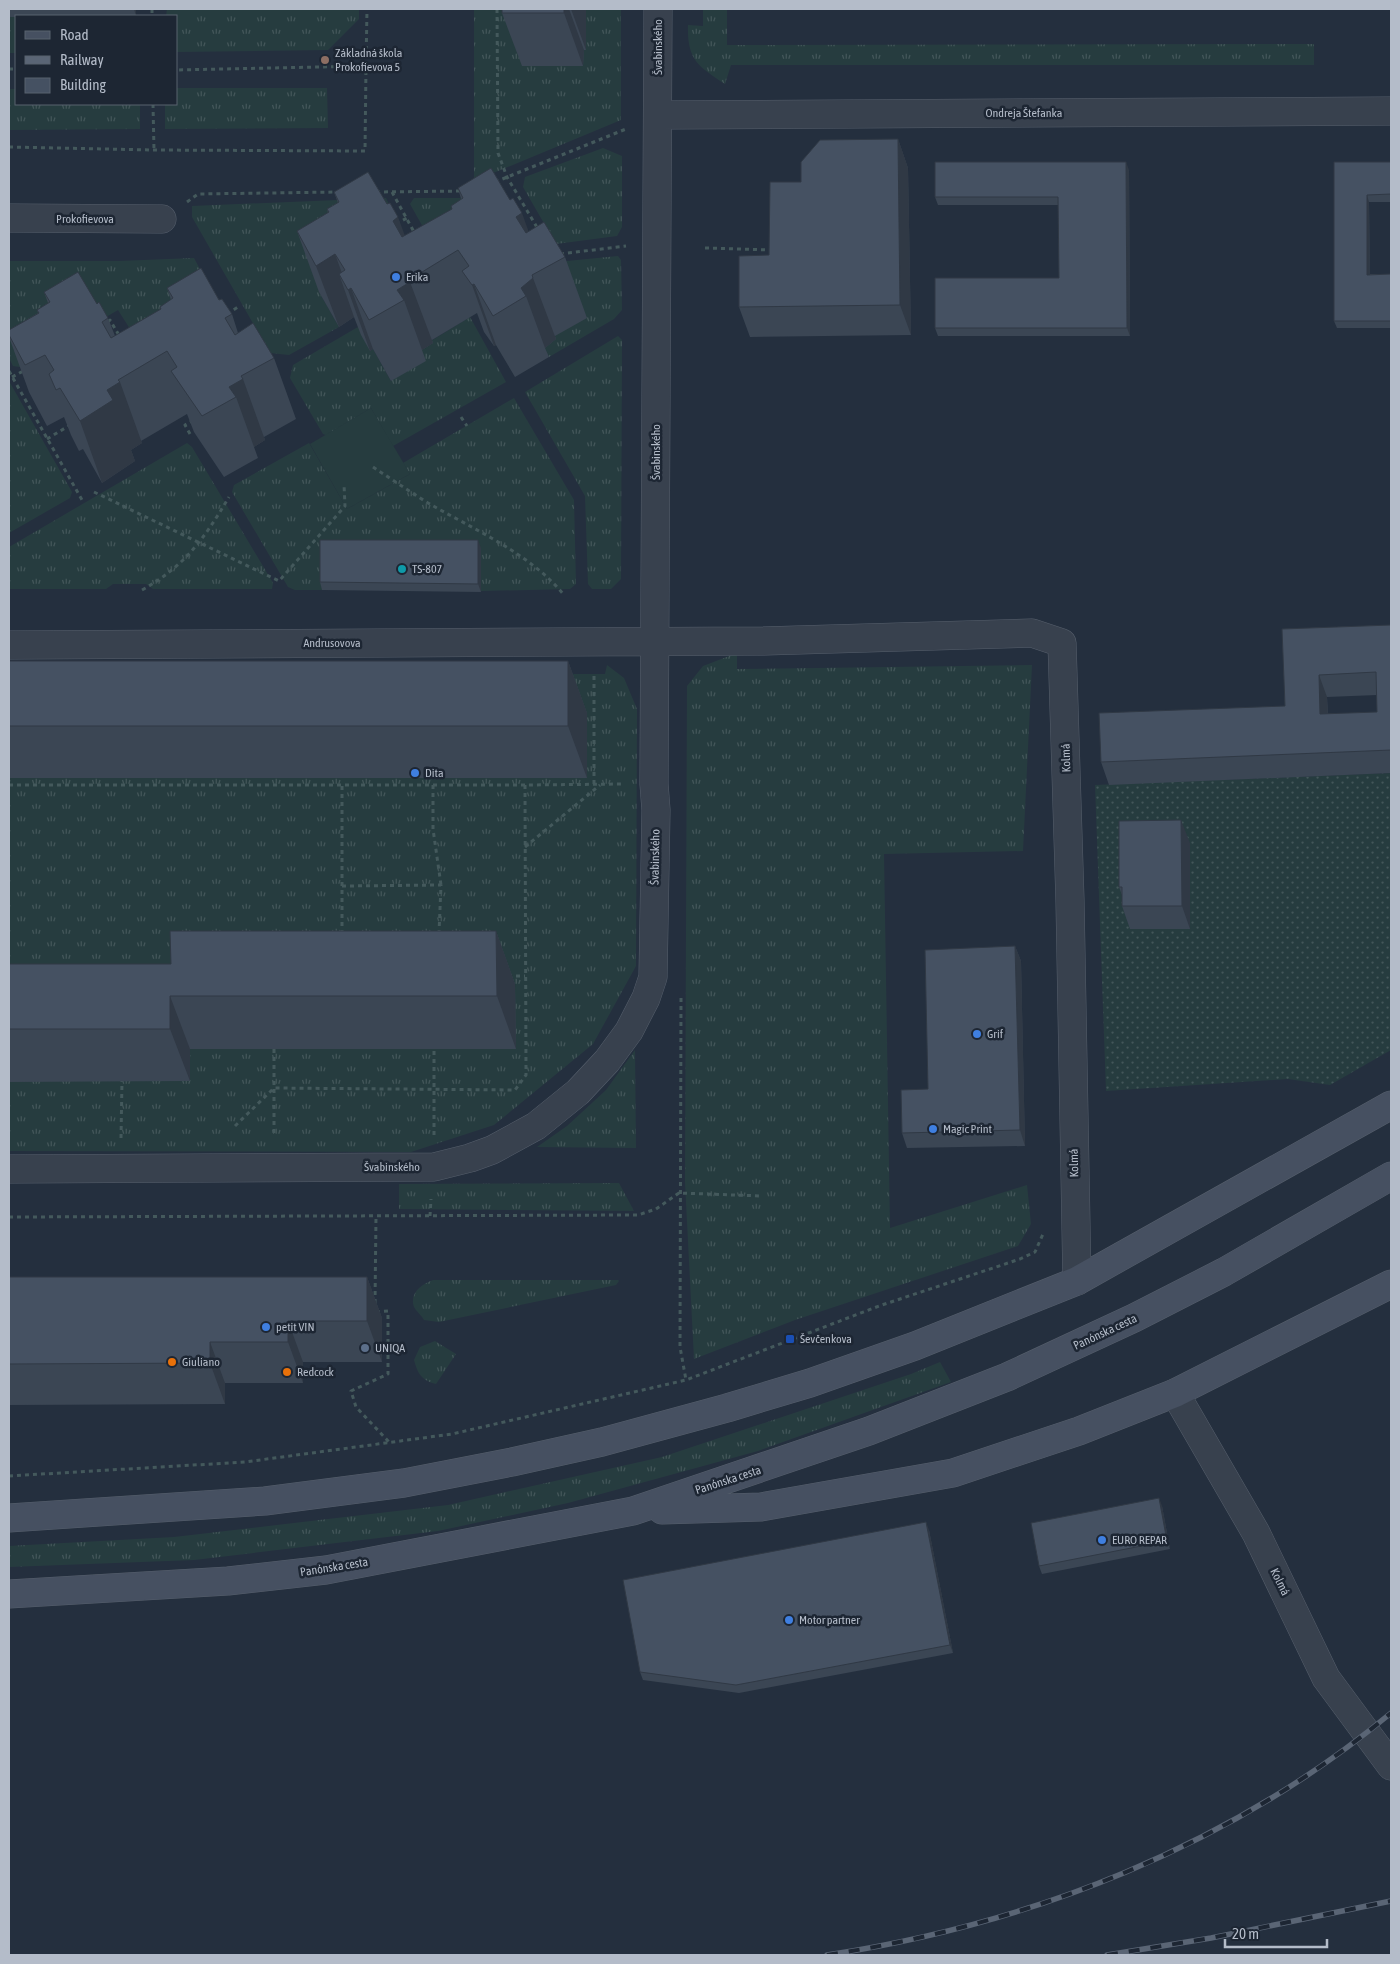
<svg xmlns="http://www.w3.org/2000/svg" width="1400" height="1964" font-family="'Asap Condensed',sans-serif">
<defs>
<pattern id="grass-tufts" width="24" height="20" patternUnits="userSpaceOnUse" patternTransform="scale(1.25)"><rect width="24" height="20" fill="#263c3f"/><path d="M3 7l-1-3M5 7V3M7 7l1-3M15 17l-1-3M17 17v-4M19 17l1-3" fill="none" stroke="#435659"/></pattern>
<pattern id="garden-dots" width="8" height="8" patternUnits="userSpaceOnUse" patternTransform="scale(1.25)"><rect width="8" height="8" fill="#263c3f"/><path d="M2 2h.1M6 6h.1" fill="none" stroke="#435659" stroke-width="1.8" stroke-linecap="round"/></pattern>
</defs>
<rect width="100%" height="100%" fill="#242f3e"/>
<!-- grass -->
<path fill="url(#grass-tufts)" d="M167 9H359V19L328 50 176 52V16H166Z
M474 9H621V120L474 181Z
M703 9H727V45L1314 44V65H731L725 84C698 66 687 60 688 25L703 26Z
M9 17H16V53H9Z
M176 88H327L328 128 165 129V104H176Z
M9 89H16V104H140V129L9 130Z
M603 148 622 156V227L617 236 556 244 523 187 525 177Z
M386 198 396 219 319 292 339 327 289 355 270 353 192 217V206Z
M414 198H472L432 243 410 204Z
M618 256 621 260 622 310 614 319 549 357 543 349 554 336 544 274 567 261Z
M194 258 218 303 139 343 118 310 20 367 13 366 9 358V261H119Z
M470 317 506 382 393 446 371 408 326 435 323 434 290 378 293 365 363 324 371 350 373 349 391 381 420 351 432 343 431 341Z
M618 336 622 340 621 579 611 589H592L588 584 585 496 525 392Z
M9 381 72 492 70 498 9 533Z
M514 398 574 500 576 584 570 589 481 591 322 548V590H295L288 587 232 492 234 485 309 443 347 509 410 474 403 463Z
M187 443 192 447 273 583 272 589H153L146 584H113L106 589H9V547Z
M737 653V669L1032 665 1023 851 884 854 890 1228 1027 1185 1031 1224 1018 1246 795 1320 694 1359 685 1182 687 686 703 666Z
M607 665 624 678 637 709 636 966 593 1044 494 1125 411 1152 9 1151V778H587V713L9 674H605Z
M635 1050 636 1148 537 1147 567 1126 606 1090Z
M619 1183 634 1211 399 1209V1184Z
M433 1280H618L619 1281 616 1285 439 1322 424 1320C422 1316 416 1311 414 1307 409 1293 422 1284 433 1280Z
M435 1341 456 1354 436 1384C421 1380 418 1374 414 1360L420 1347Z
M940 1362 951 1382 758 1451 568 1503 438 1531 194 1560 9 1567V1546L174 1537 448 1505 662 1457 911 1374Z"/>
<!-- garden -->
<path fill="url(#garden-dots)" d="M1391 773V1050L1330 1085 1288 1079 1106 1091 1095 785Z"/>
<!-- pitch -->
<path fill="#263c3f" d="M371 408 410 474 347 509 310 444Z"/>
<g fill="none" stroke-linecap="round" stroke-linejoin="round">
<defs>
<path id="street" d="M658 115 1391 111
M9 218 162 219
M9 645 764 641 1032 633 1062 643 1070 901 1077 1281
M9 1169 434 1167 470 1158 492 1150 536 1126 578 1092 607 1061 629 1031 646 998 653 977 656 810 654 784 658 9
M1175 1393 1256 1533 1326 1678 1391 1766"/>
<path id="secondary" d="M662 1510 761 1507 953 1473 1079 1431 1175 1393 1391 1284
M9 1518 265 1501 404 1483 512 1462 602 1442 727 1408 810 1383 915 1346 1077 1281 1391 1105
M9 1594 228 1581 326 1570 633 1511 869 1431 1007 1377 1134 1318 1224 1272 1391 1176"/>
</defs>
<!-- street casing -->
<use href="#street" stroke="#565f6c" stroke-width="29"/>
<!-- secondary casing -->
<use href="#secondary" stroke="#565f6c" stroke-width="29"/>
<!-- path -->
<path stroke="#44595c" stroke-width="3" stroke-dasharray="4 4" stroke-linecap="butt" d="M152 9V16
M497 9 498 153 507 177 538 229
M366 66 367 9
M9 69H16
M153 104 154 150
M9 147 154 150 365 151 366 66 176 70
M495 182 626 129
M376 192 463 191
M392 192 414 232
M187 202 198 194 338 192
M396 224 407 218
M705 248 772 250
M560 254 626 246
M227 314 238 307
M108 322 110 320 120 337
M9 371 82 500
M12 377 25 370
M461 417 467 426
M190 434 185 425 192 421
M47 439 70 425
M373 467C391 479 409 491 428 503 473 529 531 554 564 595
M94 492 279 581 345 506 344 484
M142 590C185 566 204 539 229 497
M594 784V673
M9 785H342
M433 785V829L441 885
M525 847 600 785
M342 886V785H525
M342 934V886L441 885 439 933
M508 976H525
M681 998 680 1347 686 1380
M274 1049V1137
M235 1126 274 1088 515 1090 526 1075 525 785 622 784
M434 1135V1049
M121 1138 122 1081
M430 1216 431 1199
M9 1217 638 1215 656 1209 679 1193 762 1196
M375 1303 376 1216
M376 1312 388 1311V1374L351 1391 356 1407 389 1442
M9 1476 245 1462 452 1434 686 1380 879 1306 1020 1259 1035 1252 1043 1234"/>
<!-- street -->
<use href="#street" stroke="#38414e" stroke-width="28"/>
<!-- secondary -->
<use href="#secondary" stroke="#465061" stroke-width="28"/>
<defs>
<path id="rail" d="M827 1955C1031 1924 1231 1846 1391 1713
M1107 1955 1211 1938 1391 1901"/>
</defs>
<!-- rail casing -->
<use href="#rail" stroke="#5a6575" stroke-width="5.5"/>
<!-- rail -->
<use href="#rail" stroke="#1d2633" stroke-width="4" stroke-dasharray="11" stroke-linecap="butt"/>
</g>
<!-- wall -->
<path fill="#3b4654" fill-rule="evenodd" d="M9 9H136V16L9 17V32Z
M502 9H586V50H584L583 66H522L502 13Z
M898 139 908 168 911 335 750 337 739 307 769 255 801 182Z
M1334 162H1391V202H1369L1370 274H1391V328H1337L1334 321Z
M1129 170 1130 336H938L935 328 1059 278V205H938L935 197Z
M458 188 529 232 565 257 587 318 555 336 556 339 545 348 549 357 515 377 496 345 494 346 484 332 477 313 432 340 433 343 422 350 426 361 391 381 373 349 370 351 361 335 354 317 339 327 319 292 297 231 328 213 327 209 338 203 334 192 405 236 452 209 461 199Z
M167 288 219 300 232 314 238 333 274 358 296 419 264 437 265 440 254 447 258 458 224 477 194 432 187 414 141 441 142 443 131 450 135 461 102 483 83 449 79 451 71 435 64 417 47 426 29 392 9 337V330L38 313 37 310 48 303 44 292 97 304 108 318 115 336 161 309 160 307 171 300Z
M481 548V592L322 590 320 582Z
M1391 625V773L1109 785 1101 762 1285 706 1282 629ZM1377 695V712L1328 714 1327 697Z
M9 661H568L587 713V778H9Z
M1190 843V929H1130L1122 906V895L1119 887Z
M496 931 515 984 516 1049H190V1081L9 1082V964H171Z
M1015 946 1021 961 1025 1146 907 1148 902 1133Z
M9 1277H367L382 1318V1362H303V1383H225V1404L9 1405Z
M1162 1506 1170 1549 1042 1574 1039 1566Z
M929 1530 953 1653 739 1693 643 1680 640 1672Z"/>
<!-- shaded-wall -->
<path fill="#303945" d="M134 9H136V16Z
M564 9H569L584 50 583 66 564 13Z
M571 9H586V50Z
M898 139 908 168 911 335 900 305Z
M1126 162 1129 170 1130 336 1127 328Z
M1367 195 1369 202 1370 282 1367 275Z
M522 213 542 269 516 217Z
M398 217 419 274 393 221Z
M335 254 347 287 339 274 354 317 339 327 316 266Z
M533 278 556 339 545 348 526 296 521 288Z
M410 282 433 343 422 350 404 300 397 290Z
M474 284 496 345 494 346 472 285Z
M351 288 373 349 370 351 348 290Z
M243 379 265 440 254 447 236 397 229 387Z
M120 382 142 443 131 450 135 461 102 483 80 421 107 390Z
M478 540 481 548V592L478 584Z
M568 661 587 713V778L568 726Z
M1319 675 1327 697 1329 737 1320 714Z
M1181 820 1190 843V929L1182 906Z
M496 931 515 984 516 1049 497 996Z
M1015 946 1021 961 1025 1146 1020 1130Z
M170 996 190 1049V1081L170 1029Z
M367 1277 382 1318V1362L367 1321Z
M288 1321 303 1362V1383L288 1342Z
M210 1342 225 1383V1404L210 1363Z
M1159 1498 1162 1506 1170 1549 1167 1541Z
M926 1522 929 1530 953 1653 950 1645Z"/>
<!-- building -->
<path fill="#455162" stroke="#303945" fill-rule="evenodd" d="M502 9H564V13H502Z
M898 139 900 305 739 307V256L769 255 770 182H801V162L820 140Z
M935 162H1126L1127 328H935V278H1059L1058 197H935Z
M1334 162H1391V194L1367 195V275L1391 274V321H1334Z
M491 168 510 200 513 198 522 213 516 217 526 233 544 222 565 257 532 275 533 278 521 288 526 296 493 316 474 284 472 285 462 271 469 266 458 250 409 280 410 282 397 290 404 300 369 320 351 288 348 290 339 274 345 270 335 254 316 266 297 231 329 212 327 209 339 202 334 192 368 172 387 204 390 203 398 217 393 221 402 237 452 209 451 206 463 198 458 188Z
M201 268 219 300 222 299 232 314 225 318 235 335 253 323 274 358 241 376 243 379 229 387 236 397 202 416 171 371 177 367 167 351 118 380 120 382 107 390 113 400 80 421 60 388 56 390 49 374 54 370 45 355 25 365 9 335V330L39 313 37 310 50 302 44 292 78 272 97 304 99 302 108 318 102 322 111 338 161 309 160 307 173 298 167 288Z
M320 540H478V584L320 582Z
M1391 625V750L1101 762 1099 713 1285 706 1282 629ZM1376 672 1377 712 1320 714 1319 675Z
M9 661H568V726H9Z
M1181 820 1182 906H1122V887H1119V821Z
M170 931H496L497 996H170V1029H9V964H171Z
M1015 946 1020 1130 902 1133 901 1090 928 1089 925 950Z
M9 1277H367V1321H288V1342H210V1363L9 1364Z
M1159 1498 1167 1541 1039 1566 1031 1523Z
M926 1522 950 1645 736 1685 640 1672 623 1580Z"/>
<!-- markers -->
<circle fill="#8d6e63" stroke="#1d2633" stroke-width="2" cx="325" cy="60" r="5"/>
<g fill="#3f7fe0" stroke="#1d2633" stroke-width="2">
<circle cx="396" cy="277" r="5"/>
<circle cx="415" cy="773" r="5"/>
<circle cx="977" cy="1034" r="5"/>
<circle cx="933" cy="1129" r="5"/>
<circle cx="266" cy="1327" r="5"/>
<circle cx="1102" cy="1540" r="5"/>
<circle cx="789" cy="1620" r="5"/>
</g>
<circle fill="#0f9aa8" stroke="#1d2633" stroke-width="2" cx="402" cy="569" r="5"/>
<rect fill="#1a4fb4" stroke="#1d2633" stroke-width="2" x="785" y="1334" width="10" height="10" rx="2.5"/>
<circle fill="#5c6f8a" stroke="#1d2633" stroke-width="2" cx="365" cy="1348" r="5"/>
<g fill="#e8710a" stroke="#1d2633" stroke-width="2">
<circle cx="172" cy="1362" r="5"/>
<circle cx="287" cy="1372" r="5"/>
</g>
<g text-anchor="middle" stroke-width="5" stroke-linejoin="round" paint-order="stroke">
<!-- street labels -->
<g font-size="12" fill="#b4bcc9" stroke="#1d2633">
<text transform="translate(658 47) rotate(-90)" y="4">Švabinského</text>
<text x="1024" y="117">Ondreja Štefanka</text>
<text x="85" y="223">Prokofievova</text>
<text transform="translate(656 452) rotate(-90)" y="4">Švabinského</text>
<text x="332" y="647">Andrusovova</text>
<text transform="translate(1066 758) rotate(-92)" y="4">Kolmá</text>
<text transform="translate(655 857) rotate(-89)" y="4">Švabinského</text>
<text transform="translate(1074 1163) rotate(-91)" y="4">Kolmá</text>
<text x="392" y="1171">Švabinského</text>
<text transform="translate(1105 1332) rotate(-25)" y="4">Panónska cesta</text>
<text transform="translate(728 1480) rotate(-18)" y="4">Panónska cesta</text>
<text transform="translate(334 1567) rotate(-9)" y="4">Panónska cesta</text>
<text transform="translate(1280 1582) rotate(64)" y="4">Kolmá</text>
</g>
<!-- poi labels -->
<g font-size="12" fill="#b4bcc9" stroke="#1d2633" text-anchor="start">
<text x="335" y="57">Základná škola<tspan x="335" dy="14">Prokofievova 5</tspan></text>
<text x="406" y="281">Erika</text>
<text x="412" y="573">TS-807</text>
<text x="425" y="777">Dita</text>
<text x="987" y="1038">Grif</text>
<text x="943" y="1133">Magic Print</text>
<text x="276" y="1331">petit VIN</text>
<text x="800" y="1343">Ševčenkova</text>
<text x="375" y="1352">UNIQA</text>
<text x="182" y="1366">Giuliano</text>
<text x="297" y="1376">Redcock</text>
<text x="1112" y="1544">EURO REPAR</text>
<text x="799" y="1624">Motor partner</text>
</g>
</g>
<!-- border -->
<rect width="1400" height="1964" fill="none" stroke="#b4bcc9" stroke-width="20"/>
<!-- legend -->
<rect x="15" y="15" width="162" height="90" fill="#1d2633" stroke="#59626f"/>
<rect x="25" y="31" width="25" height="8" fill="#465061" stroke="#59626f"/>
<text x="60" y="40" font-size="15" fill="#b4bcc9">Road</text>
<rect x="25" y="56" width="25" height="8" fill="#5a6575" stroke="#59626f"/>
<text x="60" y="65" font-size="15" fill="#b4bcc9">Railway</text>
<rect x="25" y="78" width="25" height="15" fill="#455162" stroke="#59626f"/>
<text x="60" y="90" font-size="15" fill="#b4bcc9">Building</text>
<!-- scale -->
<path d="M1225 1939v8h102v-8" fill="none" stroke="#b4bcc9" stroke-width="2.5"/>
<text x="1232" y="1939" font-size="15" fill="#b4bcc9" stroke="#1d2633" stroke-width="4" paint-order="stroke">20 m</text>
</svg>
